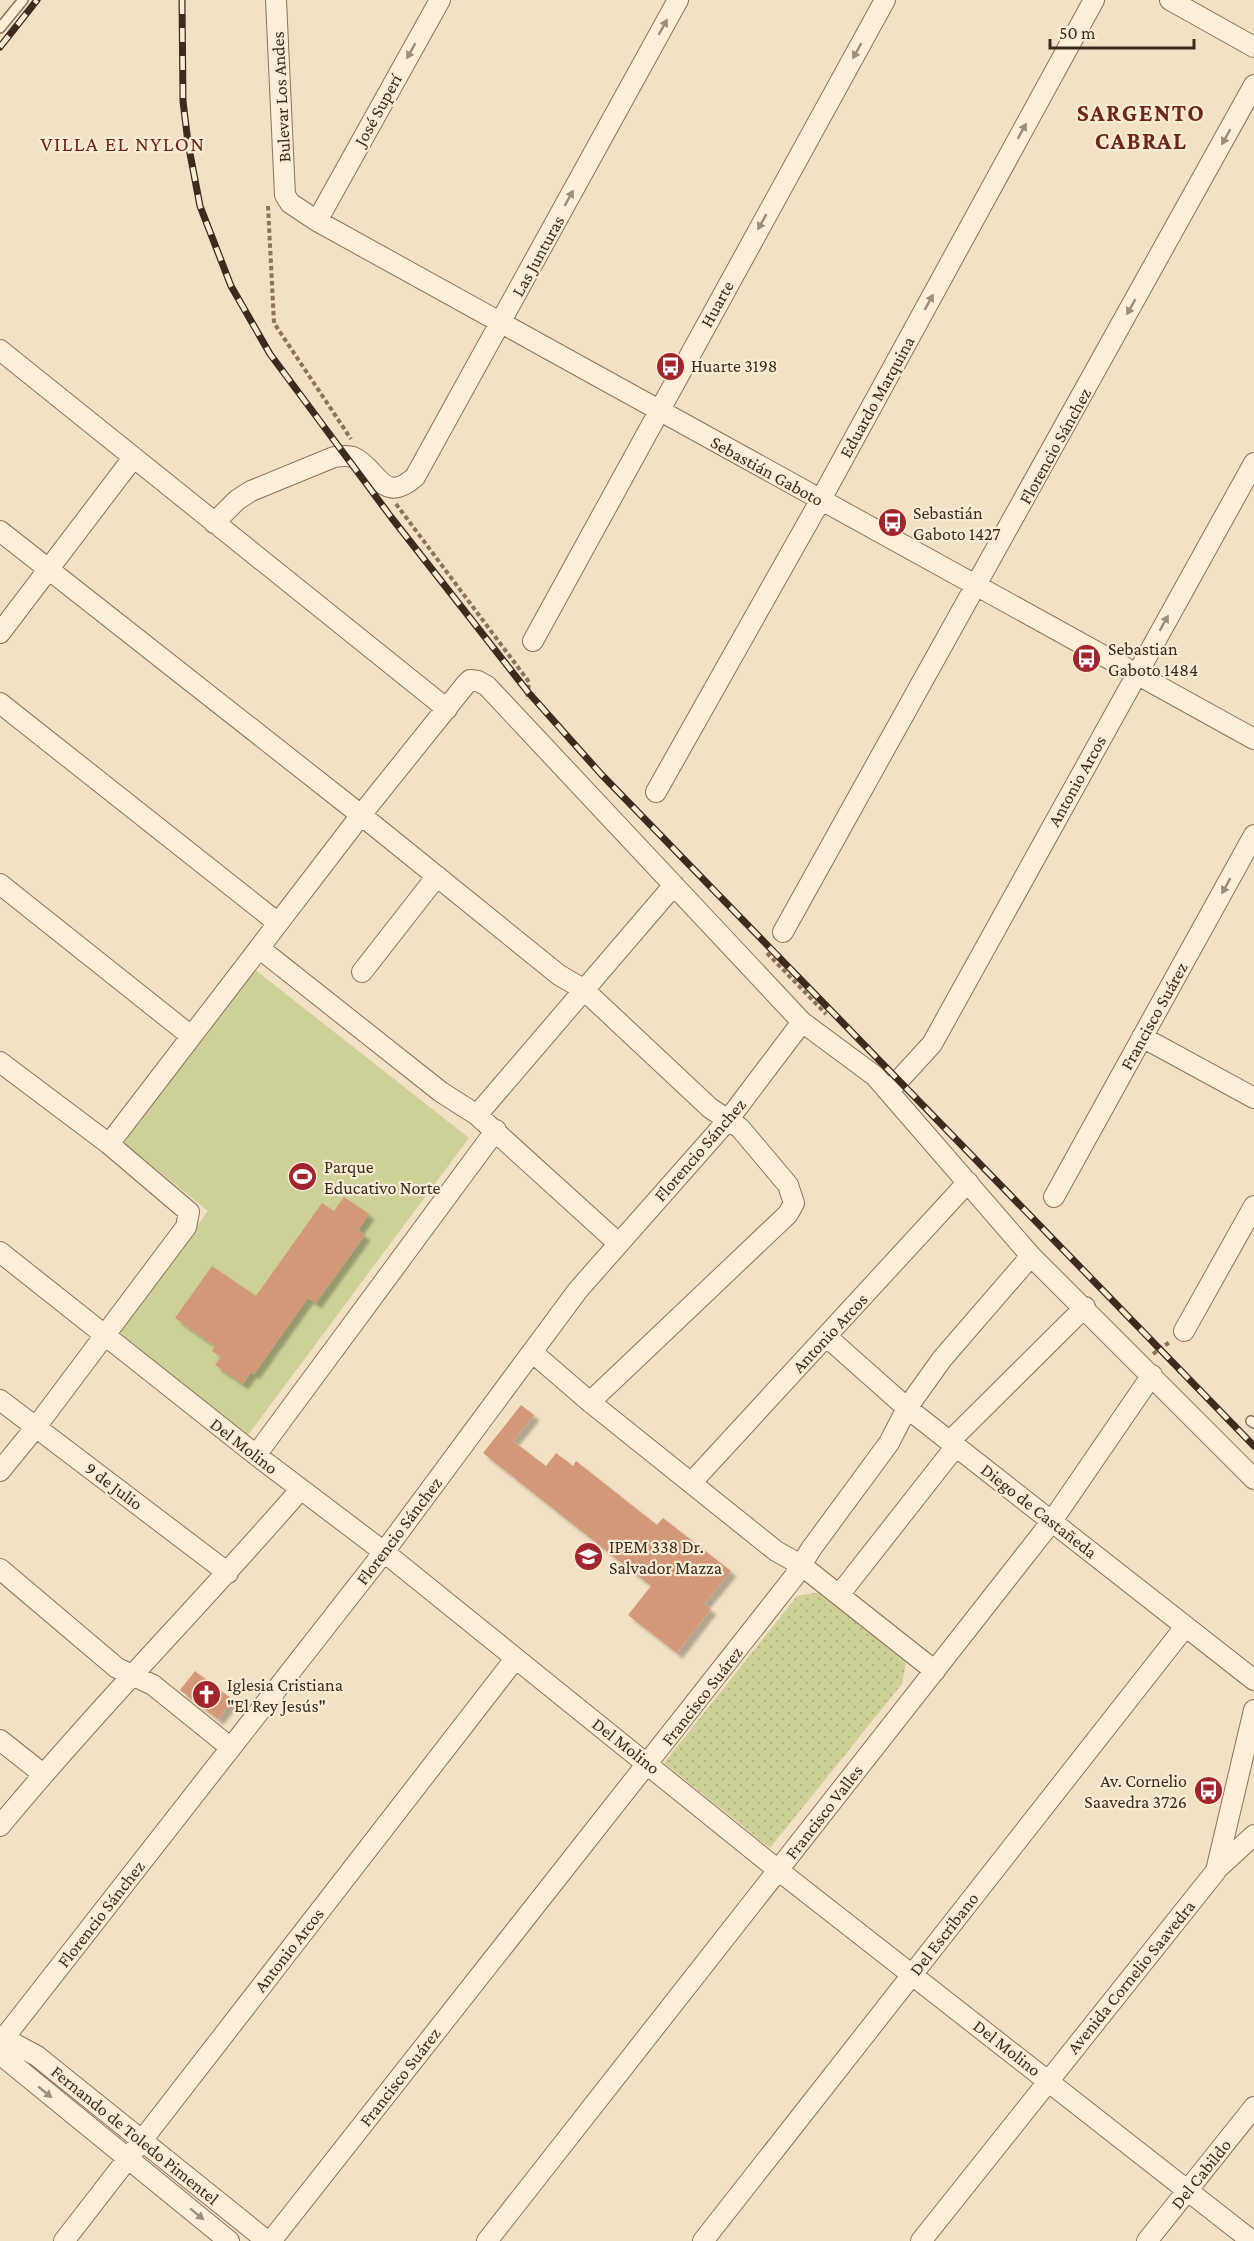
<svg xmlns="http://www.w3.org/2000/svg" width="1254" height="2241" font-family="'Crimson Pro',serif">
<defs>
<pattern id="park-dots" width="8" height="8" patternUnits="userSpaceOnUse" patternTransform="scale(1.5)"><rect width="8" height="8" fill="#ced197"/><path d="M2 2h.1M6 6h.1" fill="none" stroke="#b2b482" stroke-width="1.8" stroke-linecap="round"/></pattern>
<filter id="shadow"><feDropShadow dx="5.5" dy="5.5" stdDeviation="1.5" flood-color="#0004"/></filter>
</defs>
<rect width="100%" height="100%" fill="#f2e1c5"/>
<!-- park -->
<path fill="url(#park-dots)" d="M820 1592 906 1662 902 1684 770 1848 664 1763 797 1596Z"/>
<!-- garden -->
<path fill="#ced197" d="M253 968 469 1138 248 1435 117 1333 208 1211 124 1143Z"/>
<!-- building -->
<path fill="#d39878" filter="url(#shadow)" d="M344 1197 369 1214 358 1230 365 1235 316 1303 308 1298 254 1374 251 1372 243 1384 215 1365 221 1357 212 1351 215 1346 175 1318 212 1266 256 1296 322 1203 334 1211Z
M521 1405 534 1415 513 1441 546 1466 556 1453 573 1466 576 1461 657 1525 663 1518 731 1571 704 1604 711 1609 677 1653 628 1615 651 1586 483 1453Z
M195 1671 233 1700 218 1719 180 1690Z"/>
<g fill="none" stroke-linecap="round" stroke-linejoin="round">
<defs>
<path id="service" d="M0 28 23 0
M1251 1421 1254 1423"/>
<path id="minor" d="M276 0 285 195 290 203 317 221 1254 739
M1170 0 1254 47
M317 221 440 0
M0 350 447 709
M214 523 237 500 251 491 334 457C340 456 347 455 353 457 378 468 382 506 415 477L678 0
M0 531 361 815 559 975 583 989 710 1108 740 1128 788 1185 794 1203 788 1214 590 1402
M0 633 133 458
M533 641 885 0
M0 703 278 923
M656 792 820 501 1094 0
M0 884 191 1036
M783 932 1254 85
M259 948 441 1092 477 1115 618 1243
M362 972 437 876
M1142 1037 1254 1098
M0 1062 109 1144 189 1212 186 1227 36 1427 0 1471
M889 1091 932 1044 1254 463
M477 1115 674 885
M109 1144 361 815 466 684 470 680 478 681 487 686 802 1022 875 1076 1031 1256 1254 1479
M1054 1197 1254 835
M0 1252 256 1455 384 1552 778 1870 1252 2241
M1184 1331 1254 1206
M827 1337 907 1408 1254 1680
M532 1352 590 1402 776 1551 801 1565 935 1671
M0 1400 228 1573
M950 1441 1085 1307
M256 1455 496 1130
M691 1483 968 1182
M0 1569 117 1668 153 1685 231 1748
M839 1595 956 1446
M0 1740 43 1774
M0 1826C96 1710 202 1603 300 1490
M1216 1870 1254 1835
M0 2036 37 2056 267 2241
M0 2043 384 1552 578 1290 728 1120 802 1022
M0 2054 229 2241
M64 2241 515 1659
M271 2241 794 1577 811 1549 889 1443 907 1408 942 1359 1031 1256
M487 2241 1052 1521 1152 1375
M703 2241 1185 1627
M921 2241 1216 1871 1254 1710
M1147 2241 1254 2107"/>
</defs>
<!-- service casing -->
<use href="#service" stroke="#8e7259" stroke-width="12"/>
<!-- minor casing -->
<use href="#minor" stroke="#8e7259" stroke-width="22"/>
<!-- path -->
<path stroke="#8e7259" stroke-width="4" stroke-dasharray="4.5 3" stroke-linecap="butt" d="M268 206 274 323 351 439
M396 504 529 682 527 700
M767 953 826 1014
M1153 1354 1171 1341"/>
<!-- service -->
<use href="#service" stroke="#fbefd9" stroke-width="9"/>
<!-- minor -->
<use href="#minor" stroke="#fbefd9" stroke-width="20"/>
<defs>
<path id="rail" d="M182 0 183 101 188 143 200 206 231 286 270 354 391 517 528 692 601 774 1254 1446
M0 47 37 0"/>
</defs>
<!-- rail casing -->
<use href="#rail" stroke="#3d2b1e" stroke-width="7"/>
<!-- rail -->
<use href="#rail" stroke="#f8ecd5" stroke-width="4.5" stroke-dasharray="14" stroke-linecap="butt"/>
</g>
<!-- one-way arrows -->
<defs><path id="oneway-solid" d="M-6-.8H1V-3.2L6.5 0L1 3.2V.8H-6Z" transform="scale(1.5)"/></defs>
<g fill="#9c8d7c">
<use href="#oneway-solid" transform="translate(663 27) rotate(-61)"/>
<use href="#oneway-solid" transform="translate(411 51) rotate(119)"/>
<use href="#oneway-solid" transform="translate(857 51) rotate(119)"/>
<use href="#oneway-solid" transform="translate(1022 131) rotate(-61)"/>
<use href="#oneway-solid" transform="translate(1226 137) rotate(119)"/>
<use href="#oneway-solid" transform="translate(569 198) rotate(-61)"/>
<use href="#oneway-solid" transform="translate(762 222) rotate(119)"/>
<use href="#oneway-solid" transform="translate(929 302) rotate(-61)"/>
<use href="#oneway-solid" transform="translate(1131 307) rotate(119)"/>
<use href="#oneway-solid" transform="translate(1164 623) rotate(-61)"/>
<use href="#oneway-solid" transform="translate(1226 886) rotate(119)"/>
<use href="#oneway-solid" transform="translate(45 2092) rotate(39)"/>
<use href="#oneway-solid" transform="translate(197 2214) rotate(39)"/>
</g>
<!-- icons -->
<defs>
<symbol id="bus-disc" viewBox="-11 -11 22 22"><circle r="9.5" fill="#a2242d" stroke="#f8ecd5"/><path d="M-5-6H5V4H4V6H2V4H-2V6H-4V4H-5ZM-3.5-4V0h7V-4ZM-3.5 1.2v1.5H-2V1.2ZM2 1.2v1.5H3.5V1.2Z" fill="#fff"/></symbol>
<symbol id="stadium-disc" viewBox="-11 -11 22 22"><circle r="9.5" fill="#a2242d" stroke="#f8ecd5"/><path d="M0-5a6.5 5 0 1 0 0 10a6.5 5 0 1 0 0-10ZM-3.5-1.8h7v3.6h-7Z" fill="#fff"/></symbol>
<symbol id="school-disc" viewBox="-11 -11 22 22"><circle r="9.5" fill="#a2242d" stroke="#f8ecd5"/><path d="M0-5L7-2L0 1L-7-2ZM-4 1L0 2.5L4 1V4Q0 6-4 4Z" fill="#fff"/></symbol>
<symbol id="church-disc" viewBox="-11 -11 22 22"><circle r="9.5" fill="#a2242d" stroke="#f8ecd5"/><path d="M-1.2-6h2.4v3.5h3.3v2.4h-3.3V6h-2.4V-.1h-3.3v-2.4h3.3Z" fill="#fff"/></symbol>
</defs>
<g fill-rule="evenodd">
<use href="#bus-disc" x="654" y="350" width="33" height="33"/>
<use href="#bus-disc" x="876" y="506" width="33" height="33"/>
<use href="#bus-disc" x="1070" y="642" width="33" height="33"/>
<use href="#stadium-disc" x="286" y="1160" width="33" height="33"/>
<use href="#school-disc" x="572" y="1540" width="33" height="33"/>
<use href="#church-disc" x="190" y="1678" width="33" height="33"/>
<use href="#bus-disc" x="1192" y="1774" width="33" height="33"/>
</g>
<g text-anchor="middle" stroke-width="4.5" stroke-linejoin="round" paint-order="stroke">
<!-- street labels -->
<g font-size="18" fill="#3d2b1e" stroke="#f8ecd5">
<text transform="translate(281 97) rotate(-93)" y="6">Bulevar Los Andes</text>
<text transform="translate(378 110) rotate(-61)" y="6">José Superí</text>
<text transform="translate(538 256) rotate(-61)" y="6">Las Junturas</text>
<text transform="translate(717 304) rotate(-61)" y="6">Huarte</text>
<text transform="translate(877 397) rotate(-61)" y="6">Eduardo Marquina</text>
<text transform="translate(1055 446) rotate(-61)" y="6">Florencio Sánchez</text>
<text transform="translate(767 471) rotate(29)" y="6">Sebastián Gaboto</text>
<text transform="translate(1077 781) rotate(-61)" y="6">Antonio Arcos</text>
<text transform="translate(1154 1016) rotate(-61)" y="6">Francisco Suárez</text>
<text transform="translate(700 1150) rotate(-49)" y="6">Florencio Sánchez</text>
<text transform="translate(830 1333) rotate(-47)" y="6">Antonio Arcos</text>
<text transform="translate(244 1446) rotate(38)" y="6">Del Molino</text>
<text transform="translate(114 1486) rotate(37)" y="6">9 de Julio</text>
<text transform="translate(1039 1511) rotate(38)" y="6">Diego de Castañeda</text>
<text transform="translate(399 1531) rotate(-53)" y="6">Florencio Sánchez</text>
<text transform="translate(702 1696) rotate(-52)" y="6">Francisco Suárez</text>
<text transform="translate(626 1746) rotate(38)" y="6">Del Molino</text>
<text transform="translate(824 1812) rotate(-52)" y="6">Francisco Valles</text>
<text transform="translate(101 1914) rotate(-52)" y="6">Florencio Sánchez</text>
<text transform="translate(944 1934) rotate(-52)" y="6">Del Escribano</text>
<text transform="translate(289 1950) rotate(-52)" y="6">Antonio Arcos</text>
<text transform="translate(1131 1977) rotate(-51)" y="6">Avenida Cornelio Saavedra</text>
<text transform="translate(1007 2048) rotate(38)" y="6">Del Molino</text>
<text transform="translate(400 2077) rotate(-52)" y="6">Francisco Suárez</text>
<text transform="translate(135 2135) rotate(39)" y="6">Fernando de Toledo Pimentel</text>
<text transform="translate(1201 2174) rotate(-51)" y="6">Del Cabildo</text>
</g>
<!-- poi labels -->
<g font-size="18" fill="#3d2b1e" stroke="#f8ecd5" text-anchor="start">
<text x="691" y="372">Huarte 3198</text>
<text x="913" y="519">Sebastián<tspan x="913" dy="21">Gaboto 1427</tspan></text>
<text x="1108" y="655">Sebastian<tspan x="1108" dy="21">Gaboto 1484</tspan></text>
<text x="324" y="1173">Parque<tspan x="324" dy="21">Educativo Norte</tspan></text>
<text x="609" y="1553">IPEM 338 Dr.<tspan x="609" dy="21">Salvador Mazza</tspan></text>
<text x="227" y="1691">Iglesia Cristiana<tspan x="227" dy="21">"El Rey Jesús"</tspan></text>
<text x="1187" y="1787" text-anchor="end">Av. Cornelio<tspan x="1187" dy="21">Saavedra 3726</tspan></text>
</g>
<!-- quarter labels -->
<g font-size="21" letter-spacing="1.5" fill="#6d261a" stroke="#f8ecd5">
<text x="123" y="151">VILLA EL NYLON</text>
</g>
<!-- district labels -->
<g font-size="24" font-weight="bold" letter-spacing="1.5" fill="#6d261a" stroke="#f8ecd5">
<text x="1141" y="121">SARGENTO<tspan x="1141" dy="28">CABRAL</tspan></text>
</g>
</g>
<!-- scale -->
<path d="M1050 39v9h144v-9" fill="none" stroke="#3d2b1e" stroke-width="3"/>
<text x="1059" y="39" font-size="18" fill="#3d2b1e" stroke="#f8ecd5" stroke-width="4.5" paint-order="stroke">50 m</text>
</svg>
